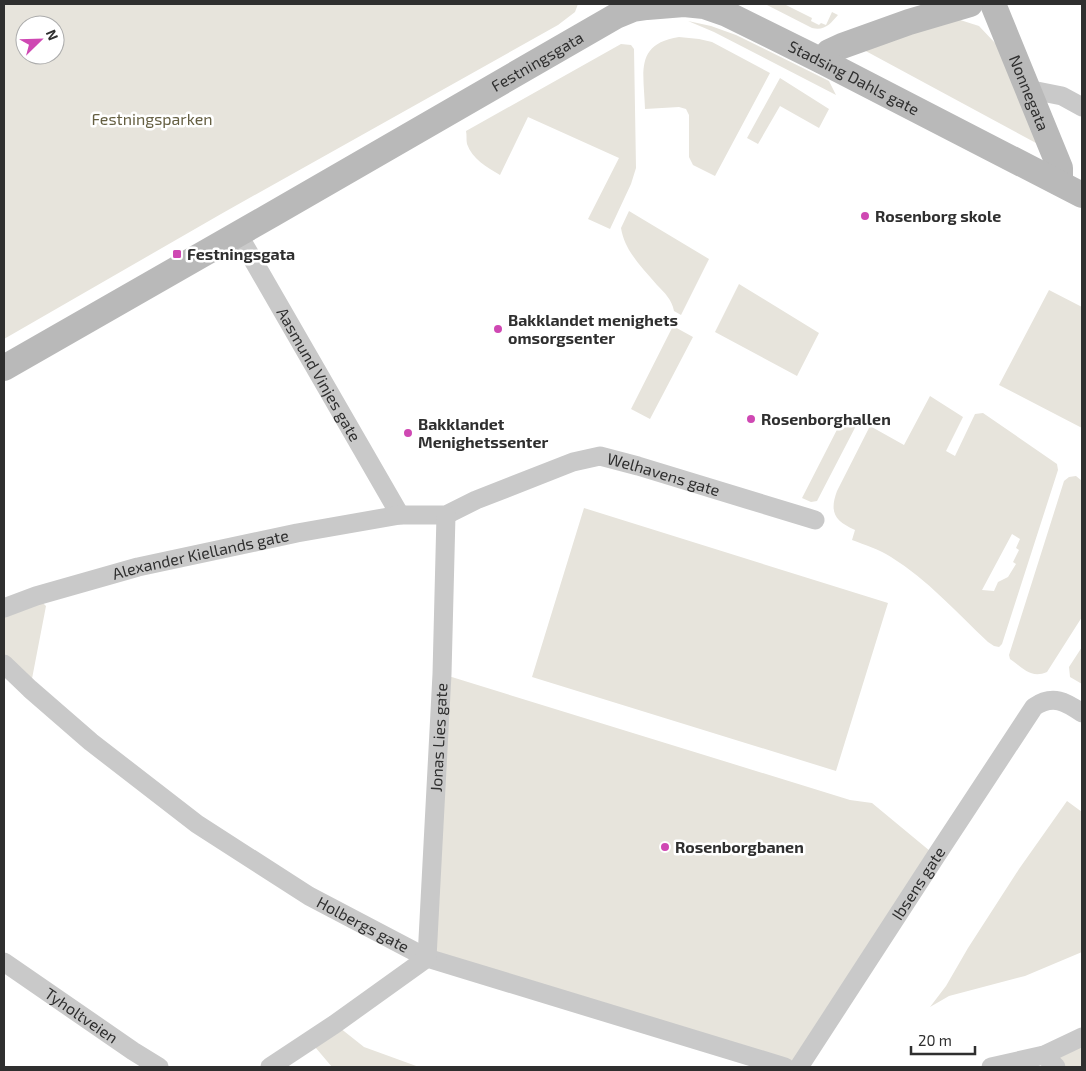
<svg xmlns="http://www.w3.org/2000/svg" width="1086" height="1071" font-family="'Exo 2',sans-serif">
<rect width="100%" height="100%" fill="#fff"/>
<!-- green -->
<path fill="#e7e4dc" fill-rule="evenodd" d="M4 4H578L575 12 558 25 221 214 4 339ZM25 25H55V55H25Z
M765 4H784L812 18 811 21 819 25 821 23 826 25 832 12 838 15C830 24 825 31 812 28Z
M957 19 979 26 996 44 1037 136 1036 143 862 49Z
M688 21 711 26 736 35 829 81 836 95 714 32Z
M679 37 699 39 712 42 770 73 715 176 693 165 689 157V115L686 109 679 107 645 109C644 73 634 44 679 37Z
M621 44 631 45 634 49 636 168 631 184 610 229 588 219 619 158 528 117 500 175C487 167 472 159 467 144 466 140 467 135 466 131Z
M780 78 829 109 819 128 780 106 758 144 747 138Z
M629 211 709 259 681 315 674 311C672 300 665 293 657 285 642 267 625 252 621 228Z
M739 284 819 333 797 376 715 332Z
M1049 290 1082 307V428L999 385Z
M673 326 693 337 650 419 631 409Z
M930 396 963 417 946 451 955 456 975 414 983 413 1057 464 1058 470 1002 644 999 647 994 646 988 642C956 612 928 580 891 557 879 549 865 545 852 540L855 530C835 521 829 513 837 491L870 426 904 445ZM1012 534 1020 539 1016 548 1019 550 1013 562 1016 564 1008 577 998 582 994 591 982 590Z
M845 414 859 420 817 501 811 502 802 498Z
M1076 476 1082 481V617L1047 672C1031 679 1023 668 1010 659L1009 655 1064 481 1069 477Z
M584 508 888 603 836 771 532 677Z
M36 596 46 606 30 689 4 664V608Z
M1082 647V684L1070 677 1069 667Z
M442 674 850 800 872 803 936 856 799 1067 427 958Z
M1067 801 1082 812V952L1025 976 949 996 930 1007 946 986 968 948 1019 869Z
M335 1024 364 1047 419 1067H332L310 1041Z
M1082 1037V1067H1056L1044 1055Z"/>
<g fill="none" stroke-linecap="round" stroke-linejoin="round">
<!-- street -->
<g stroke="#c9c9c9" stroke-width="19">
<path d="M1027 89 1062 96 1082 107"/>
<path id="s1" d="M238 234 400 515"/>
<path id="s2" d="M4 608 36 596 138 567 297 533 400 515H446L476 500 573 462 600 456 638 466 815 520"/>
<path id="s3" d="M4 664 30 689 91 742 197 824 309 896 427 958 785 1067"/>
<path id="s4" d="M4 962 133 1051 159 1067"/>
<path d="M1044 1055 1056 1067"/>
<path id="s5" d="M270 1067 335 1024 427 958 442 674 446 515"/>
<path id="s6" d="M799 1067 936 856 1034 707C1053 694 1066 702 1082 713"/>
<path d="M991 1067 1044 1055 1082 1037"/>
</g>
<!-- secondary -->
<g stroke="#b9b9b9" stroke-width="26">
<path id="s7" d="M993 4 1060 168V178L1058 182"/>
<path d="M822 61 829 52 842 46 909 22 970 4"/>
<path id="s8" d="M4 368 273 214 616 16 633 9 647 7 684 4 704 6 727 14 822 61 1082 195"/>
</g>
</g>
<!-- markers -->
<g fill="#cf48b3" stroke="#fff" stroke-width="2">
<circle cx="865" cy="216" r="5"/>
<rect x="172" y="249" width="10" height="10" rx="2.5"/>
<circle cx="498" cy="329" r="5"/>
<circle cx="751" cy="419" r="5"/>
<circle cx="408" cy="433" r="5"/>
<circle cx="665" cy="847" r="5"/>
</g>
<g text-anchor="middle" stroke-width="5" stroke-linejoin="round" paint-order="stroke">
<!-- street labels -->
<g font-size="16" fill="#2f2f2f" stroke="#fff">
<text dy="6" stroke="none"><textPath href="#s8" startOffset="615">Festningsgata</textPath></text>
<text dy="6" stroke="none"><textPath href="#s8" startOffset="962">Stadsing Dahls gate</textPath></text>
<text dy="6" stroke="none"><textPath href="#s7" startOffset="96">Nonnegata</textPath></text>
<text dy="6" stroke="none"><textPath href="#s1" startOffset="162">Aasmund Vinjes gate</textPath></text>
<text dy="6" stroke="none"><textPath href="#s2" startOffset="685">Welhavens gate</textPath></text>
<text dy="6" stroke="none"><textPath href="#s2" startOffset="204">Alexander Kiellands gate</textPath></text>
<text dy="6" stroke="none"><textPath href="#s5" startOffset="412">Jonas Lies gate</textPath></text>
<text dy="6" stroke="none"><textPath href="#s6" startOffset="219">Ibsens gate</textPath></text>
<text dy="6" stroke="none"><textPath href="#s3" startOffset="445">Holbergs gate</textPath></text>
<text dy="6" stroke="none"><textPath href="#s4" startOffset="94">Tyholtveien</textPath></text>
</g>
<!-- park labels -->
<g font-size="16" fill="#655f42" stroke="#fff">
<text x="152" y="125">Festningsparken</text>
</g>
<!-- poi labels -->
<g font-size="16" font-weight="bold" fill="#2f2f2f" stroke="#fff" text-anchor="start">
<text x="875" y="222">Rosenborg skole</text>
<text x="187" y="260">Festningsgata</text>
<text x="508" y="326">Bakklandet menighets<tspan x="508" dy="18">omsorgsenter</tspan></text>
<text x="761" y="425">Rosenborghallen</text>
<text x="418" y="430">Bakklandet<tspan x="418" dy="18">Menighetssenter</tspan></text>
<text x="675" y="853">Rosenborgbanen</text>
</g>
</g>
<!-- border -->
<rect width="1086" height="1071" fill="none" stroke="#2f2f2f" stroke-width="10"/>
<!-- north arrow -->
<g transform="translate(40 40) rotate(67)"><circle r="24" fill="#ffffff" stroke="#acacac"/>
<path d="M0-4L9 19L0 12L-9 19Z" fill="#cf48b3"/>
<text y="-8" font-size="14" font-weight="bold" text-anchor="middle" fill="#2f2f2f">N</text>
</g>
<!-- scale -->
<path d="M911 1046v8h64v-8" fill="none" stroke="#2f2f2f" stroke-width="2.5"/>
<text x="918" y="1046" font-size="15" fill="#2f2f2f" stroke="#ffffff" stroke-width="4" paint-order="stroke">20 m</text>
</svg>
